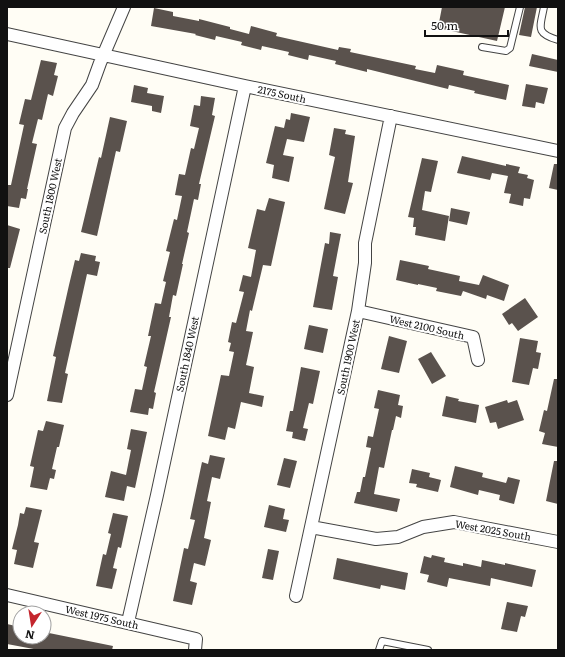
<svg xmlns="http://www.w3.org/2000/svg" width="565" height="657" font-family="Literata,serif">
<rect width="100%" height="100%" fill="#fffdf5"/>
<!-- building -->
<path fill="#5a524d" d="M442 7H505L497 41 438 28Z
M525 7H537L531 37 519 35Z
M154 8 173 12V16L199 21V19L230 27V29L249 34 251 26 277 33 276 36 338 50 339 47 351 49 350 52 416 66 415 69 435 73 437 65 464 71 463 75 509 85 506 100 474 93 475 91 449 85 448 89 367 69V72L335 64 336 61 309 55 308 60 288 55 289 52 262 46 261 50 241 45 242 42 216 36 215 40 195 35 196 34 151 26Z
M532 54 558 60V72L529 66Z
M41 60 57 63 54 75 58 76 53 96 48 94 42 120 38 119 32 143 37 144 27 189H28L26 199 21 198 19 208 7 206V185H11L24 125 19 124 25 99 31 100Z
M526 84 548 88 544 104 536 102 535 108 522 106Z
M134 85 148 88 147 93 164 96 161 113 152 111V106L131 102Z
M201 96 215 98 212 115 215 116 199 184H201L198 200 194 199 187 232 189 233 182 264H183L176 296 173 295 169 317H171L154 392 156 393 153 409 149 408 148 415 130 412 135 389 142 390 147 367 144 366 151 336H148L155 303 161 304 166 282 163 281 170 252 166 251 174 219 177 220 182 196 175 195 179 174 185 175 191 148 194 149 199 128 190 126 194 105 200 106Z
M291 113 310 117 304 142 287 139 283 155 294 157 289 182 272 178 274 165 266 163 275 126 284 128 286 119 290 120Z
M110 117 127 121 120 152 116 151 97 236 81 232 99 157 101 158Z
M334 128 346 130 345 134 355 136 348 182 353 183 345 214 324 209 335 157 329 155Z
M462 156 506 166V164L520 167 518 173 528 175 527 178 534 180 530 199 524 198 523 206 509 203 511 194 504 193 508 176 492 173 490 180 457 173Z
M422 158 438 161 431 192 425 191 422 210 449 216 445 241 415 235 416 227H413L414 218 408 217Z
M554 164H558V190L549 188Z
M269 198 285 202 271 266 263 265 252 311 250 310 246 331 253 332 246 365 254 367 249 393 264 396 262 407 241 402 235 429 228 427 225 440 208 436 221 375 229 376 234 352 229 351 231 343 228 342 232 322 236 323 244 292 239 291 243 275 251 277 256 250 248 248 257 209 265 211Z
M451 208 470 212 467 225 449 221Z
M7 225 20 229 10 268H7Z
M330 232 341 234 333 276 338 277 332 310 313 307 325 243 329 244Z
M81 253 96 256 95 261 100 262 97 276 87 274 65 373 68 374 62 403 47 401 56 357 53 356 69 285 75 260 79 261Z
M400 260 429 266 428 269 460 276 459 281 479 285 483 275 509 285 504 301 487 295 486 299 463 291 461 296 436 291 437 288 418 284V285L396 280Z
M525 298 538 317 518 331 512 323 509 325 502 314Z
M309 325 328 329 323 353 304 349Z
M389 336 407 341 399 373 381 369Z
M520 338 538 341 536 352 541 353 538 369 533 368 529 385 512 382Z
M431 352 446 376 432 384 418 359Z
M301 367 320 371 313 404 309 403 303 428 308 429 305 441 292 438 293 432 286 431 290 411H293Z
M554 379H558V447L542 444 545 433 539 431 544 410 547 411Z
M378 390 400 395 398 405 403 406 401 418 396 416 393 430H392L384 468 379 467 374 494 400 499 397 512 354 503 357 492H360L363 477H365L371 448 366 447 368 436 373 437 379 409 374 408Z
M446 396 459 399 458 401 479 405 476 423 442 416Z
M507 400 508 403 517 400 524 420 498 429 496 422 490 423 485 407Z
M46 421 64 425 59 447H57L52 469 56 470 54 479 50 478 47 490 30 487 34 467 30 466 38 430 43 431Z
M131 429 147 432 135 488 127 486 124 501 105 497 111 471 126 475 131 450 127 449Z
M210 455 225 458 220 479 212 477 207 501 211 502 204 538 211 540 205 566 194 563 190 581 197 583 192 605 173 601 184 548 188 549 195 520 190 519 202 462 208 464Z
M284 458 297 461 290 488 277 485Z
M554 461H558V504L546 501Z
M455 466 483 473 482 477 506 483 508 477 520 480 514 504 499 500 500 495 479 490 478 495 450 487Z
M412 469 430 473 429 477 441 480 438 492 416 487 417 484 409 483Z
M269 505 285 509 283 519 289 520 286 532 264 527Z
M26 507 42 510 34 542 39 543 33 568 14 564 17 550 12 549 18 525 20 513 24 514Z
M113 513 128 516 121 548 118 547 113 568 117 569 112 589 96 586 103 554 106 555 111 534 108 533Z
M268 549 279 551 273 580 262 578Z
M432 555 445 558 444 562 463 566V563L481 567 482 560 505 565V563L536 570 532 587 491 578 490 586 449 578 447 587 427 582 429 575 420 573 424 556 431 558Z
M337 558 408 573 405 590 381 585 380 589 333 579Z
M507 602 528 606 525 617 521 616 517 632 501 629Z
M7 624 20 627V637H44V632L113 646 112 650H39L7 644Z"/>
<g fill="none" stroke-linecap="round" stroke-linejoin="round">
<defs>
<path id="lane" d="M544 7C540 28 535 33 558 40
M482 47 506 51 510 48 520 7
M379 650 382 641 428 650"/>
<path id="street" d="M7 34 245 86 558 151
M358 311 473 337 478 360
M7 395 65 128 73 113 92 85 100 63 124 7
M311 527 376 539 398 537 423 527 454 522 558 542
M7 595 196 639 195 650
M296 596 358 311 365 263V243L391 116
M128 622 157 495 245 86"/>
</defs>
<!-- lane casing -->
<use href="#lane" stroke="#444" stroke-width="8"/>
<!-- street casing -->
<use href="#street" stroke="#444" stroke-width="14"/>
<!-- lane -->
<use href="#lane" stroke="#fff" stroke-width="6"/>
<!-- street -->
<use href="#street" stroke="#fff" stroke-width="12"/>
</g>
<g text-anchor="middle" stroke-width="4" stroke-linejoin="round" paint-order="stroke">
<!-- street labels -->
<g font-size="10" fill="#111" stroke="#fff">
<text transform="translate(282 94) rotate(12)" y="4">2175 South</text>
<text transform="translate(50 196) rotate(-78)" y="4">South 1800 West</text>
<text transform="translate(427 327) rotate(13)" y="4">West 2100 South</text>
<text transform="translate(187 354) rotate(-78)" y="4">South 1840 West</text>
<text transform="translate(348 357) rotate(-78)" y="4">South 1900 West</text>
<text transform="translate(493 530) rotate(10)" y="4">West 2025 South</text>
<text transform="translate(102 617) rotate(13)" y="4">West 1975 South</text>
</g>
</g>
<!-- border -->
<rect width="565" height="657" fill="none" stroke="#111111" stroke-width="16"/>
<!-- north arrow -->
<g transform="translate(32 625) rotate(192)"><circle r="19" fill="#ffffff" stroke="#a0a0a0"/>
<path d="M0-3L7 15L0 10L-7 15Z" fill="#c4262e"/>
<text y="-6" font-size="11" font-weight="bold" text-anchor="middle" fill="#111111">N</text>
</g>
<!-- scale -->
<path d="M425 30v6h83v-6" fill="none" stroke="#111111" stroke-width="2"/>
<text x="431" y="30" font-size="12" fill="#111111" stroke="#ffffff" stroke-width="3" paint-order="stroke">50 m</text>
</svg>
